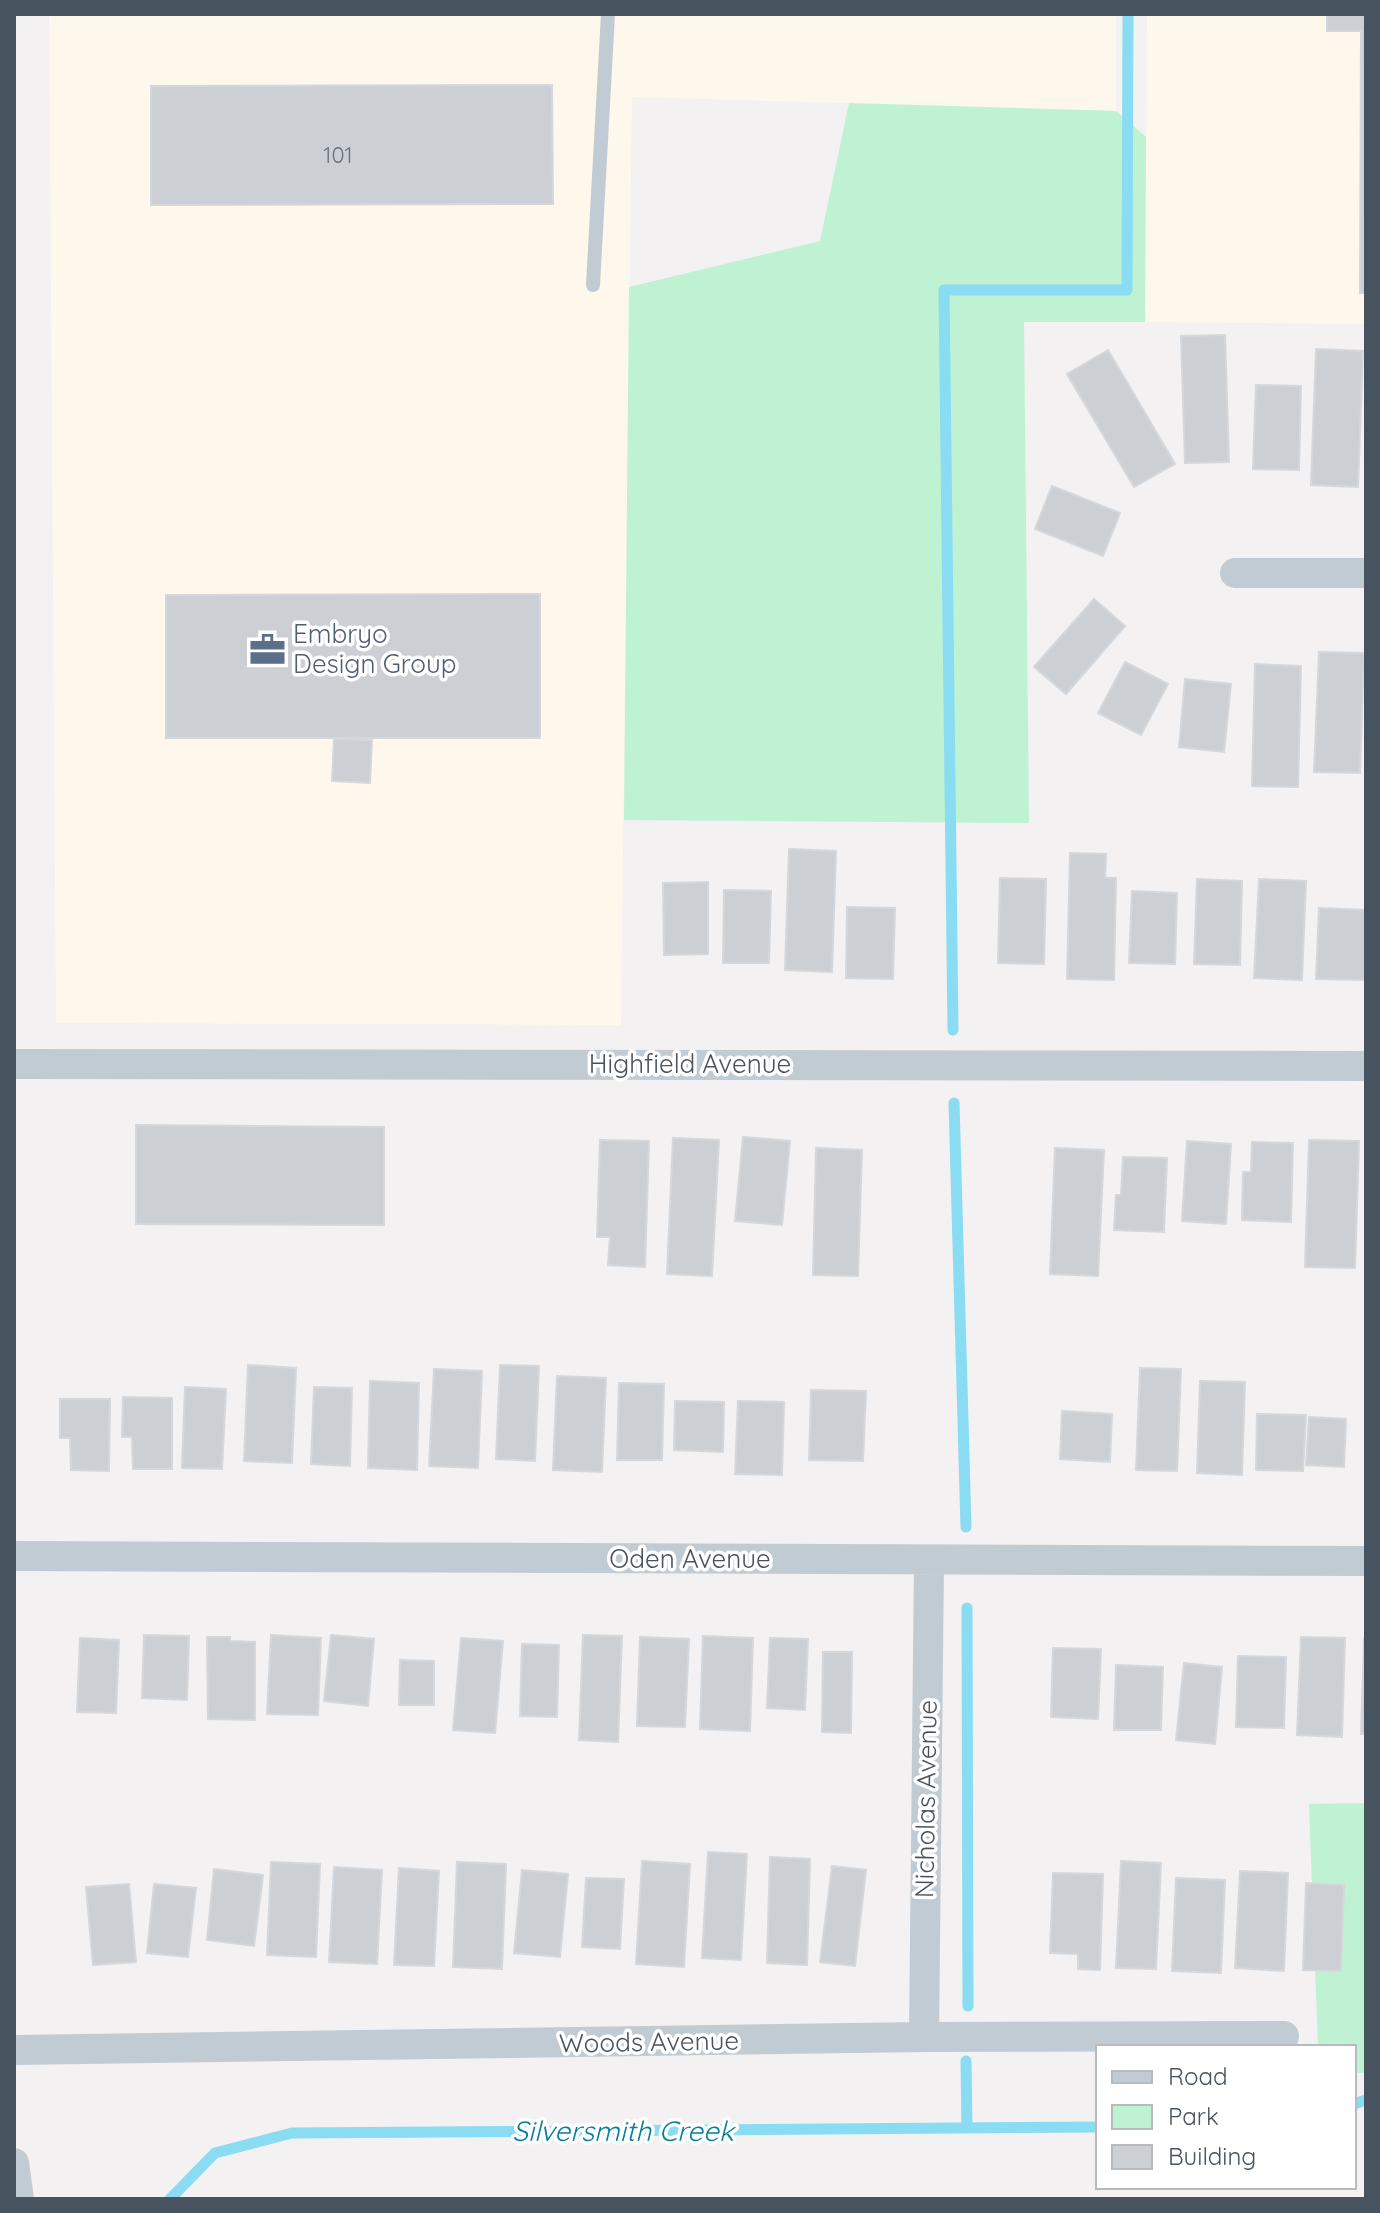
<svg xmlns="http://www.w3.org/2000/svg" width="1380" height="2213" font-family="Quicksand,sans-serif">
<rect width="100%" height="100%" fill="#f3f1f1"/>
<!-- commercial -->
<path fill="#fdf8eb" d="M49 14H1116V111L632 97 621 1025 56 1023Z
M1147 14H1366V324L1145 322Z"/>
<!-- green -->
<path fill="#bef2d2" d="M849 103 1116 111 1146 137 1145 322H1024L1029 823 624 820 629 287 820 241Z
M1366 1803V2073H1354V2047H1318L1309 1804Z"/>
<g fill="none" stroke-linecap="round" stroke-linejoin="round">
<!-- stream -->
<path stroke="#89dcf1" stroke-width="11" d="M953 1030 944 290H1127L1128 14
M954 1103 966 1527
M967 1608 968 2006
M966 2061 967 2128
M1354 2104 1366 2100
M170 2199 215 2153 292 2133 1098 2127"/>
</g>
<!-- building -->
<path fill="#ccd0d5" stroke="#d4d7dc" stroke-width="2" d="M1327 14H1366V293H1360L1361 31H1327Z
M552 85 553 204 151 205V86Z
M1225 335 1229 462 1185 463 1181 336Z
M1316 349 1363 351 1358 487 1311 485Z
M1108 350 1175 464 1134 487 1067 374Z
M1256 385 1301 386 1299 470 1253 469Z
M1052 486 1120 513 1103 556 1035 529Z
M540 594V738H166V595Z
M1094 599 1125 626 1066 694 1034 667Z
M1319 652 1364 653 1360 773 1314 772Z
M1125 662 1168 684 1141 735 1098 713Z
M1255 664 1301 666 1298 787 1252 786Z
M1185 679 1231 684 1224 752 1179 747Z
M334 739 372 740 370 783 332 781Z
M789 849 836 851 832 972 785 970Z
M1070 853 1106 854 1105 878H1116L1114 980 1067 979Z
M1000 878 1046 879 1044 964 998 963Z
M1197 879 1242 881 1240 965 1194 964Z
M1259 879 1306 881 1302 980 1254 978Z
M708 882V954L664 955 663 883Z
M724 890 771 891 769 963H723Z
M1132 891 1177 893 1175 964 1129 963Z
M847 907 895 908 893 979 846 978Z
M1319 908 1366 910 1365 980 1316 979Z
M136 1125 384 1127V1225L136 1224Z
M743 1137 790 1141 782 1225 735 1221Z
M673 1138 719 1140 712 1276 667 1274Z
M600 1140 649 1141 645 1267 608 1265 610 1237H597Z
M1309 1140 1359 1141 1355 1268 1305 1267Z
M1187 1141 1231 1144 1226 1224 1182 1221Z
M1252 1142 1293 1143 1291 1222 1242 1220 1243 1172H1251Z
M816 1148 862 1150 858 1276 813 1275Z
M1055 1148 1104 1150 1098 1276 1050 1274Z
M1123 1157 1167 1158 1164 1232 1114 1230 1116 1195H1121Z
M248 1365 296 1368 292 1463 244 1461Z
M500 1365 539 1366 535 1461 496 1459Z
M1140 1368 1181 1369 1177 1471 1136 1470Z
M434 1369 482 1371 478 1468 429 1466Z
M557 1376 606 1378 602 1472 553 1470Z
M370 1381 419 1383 417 1470 368 1468Z
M1200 1381 1245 1382 1242 1475 1197 1473Z
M619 1383 664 1384 662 1460H617Z
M185 1387 226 1389 222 1469 182 1468Z
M314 1387 352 1388 350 1466 311 1464Z
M811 1390 866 1391 863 1461 809 1460Z
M123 1397 172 1398V1469H133L132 1437H122Z
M60 1399H110L109 1471 71 1470 70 1438H60Z
M675 1401 724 1402 723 1452 674 1450Z
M738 1401 784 1402 782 1475 735 1474Z
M1062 1411 1112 1414 1110 1462 1060 1459Z
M1257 1414 1306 1415 1303 1471 1256 1470Z
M1309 1417 1346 1419 1344 1467 1306 1465Z
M144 1635 189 1636 187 1700 142 1698Z
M271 1635 321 1638 318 1715 267 1714Z
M331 1635 374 1639 368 1706 324 1701Z
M583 1635 622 1636 618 1742 579 1740Z
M703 1636 753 1638 750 1731 700 1729Z
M207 1637H230V1641L255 1642V1720L208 1719Z
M640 1637 689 1639 685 1727 637 1726Z
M1301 1637 1345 1638 1342 1737 1297 1735Z
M80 1638 119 1640 116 1713 77 1712Z
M461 1638 503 1641 495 1733 453 1730Z
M770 1638 808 1639 805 1710 767 1708Z
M1364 1638H1366V1734H1361Z
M522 1644 559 1645 557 1717 520 1716Z
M1053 1648 1101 1649 1098 1719 1051 1717Z
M823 1652H852L851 1733 822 1732Z
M1238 1656 1286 1657 1284 1728 1236 1727Z
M400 1660 434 1661V1705H399Z
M1184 1663 1222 1667 1215 1744 1176 1740Z
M1116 1665 1163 1667 1161 1730H1114Z
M708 1852 747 1854 741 1960 702 1958Z
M770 1857 810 1859 807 1965 767 1963Z
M642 1861 690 1864 684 1967 636 1964Z
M1121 1861 1161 1863 1156 1969 1116 1968Z
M271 1862 320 1864 316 1957 267 1955Z
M457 1862 506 1864 502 1969 453 1967Z
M832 1866 866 1870 855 1966 820 1962Z
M334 1867 382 1870 377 1964 329 1962Z
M399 1868 439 1871 434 1966 394 1965Z
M214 1869 263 1875 254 1946 207 1940Z
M522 1870 568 1874 560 1957 514 1953Z
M1240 1871 1288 1873 1284 1971 1235 1968Z
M1053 1873 1103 1874 1100 1970 1078 1969V1954L1050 1953Z
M586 1878 624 1879 620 1949 582 1947Z
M1176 1878 1225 1880 1221 1973 1172 1971Z
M1306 1883 1344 1885 1341 1971 1303 1970Z
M129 1884 136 1962 93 1965 86 1887Z
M154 1884 196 1888 188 1957 147 1953Z"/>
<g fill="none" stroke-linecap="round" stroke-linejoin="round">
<!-- service -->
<path stroke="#c1cbd3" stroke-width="14" d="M593 285 608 14"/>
<!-- minor -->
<path stroke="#c1cbd3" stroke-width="30" d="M1235 573H1366
M14 1064 1366 1066
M14 1556 1366 1561
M924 2037 929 1560
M14 2050 924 2037 1284 2036
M14 2163 19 2199"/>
</g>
<!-- icons -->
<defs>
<symbol id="office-bare" viewBox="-9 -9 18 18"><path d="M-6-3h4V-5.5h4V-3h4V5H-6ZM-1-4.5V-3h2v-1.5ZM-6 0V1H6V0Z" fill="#5c6f8a" stroke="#fff" stroke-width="2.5" paint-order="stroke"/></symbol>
</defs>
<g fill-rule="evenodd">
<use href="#office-bare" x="242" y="624" width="51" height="51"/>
</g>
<g text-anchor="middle" stroke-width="7" stroke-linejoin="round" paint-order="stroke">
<!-- number labels -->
<g font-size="22" fill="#68737c">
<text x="338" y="163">101</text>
</g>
<!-- service labels -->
<g font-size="26" fill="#4e5e75" stroke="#fff" text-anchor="start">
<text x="293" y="643">Embryo<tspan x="293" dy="30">Design Group</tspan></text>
</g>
<!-- street labels -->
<g font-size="26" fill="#47545f" stroke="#fff">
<text x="690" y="1073">Highfield Avenue</text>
<text x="690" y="1568">Oden Avenue</text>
<text transform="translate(926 1799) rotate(-89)" y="9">Nicholas Avenue</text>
<text transform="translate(649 2042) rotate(-1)" y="9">Woods Avenue</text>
</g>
<!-- water labels -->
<g font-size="28" font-style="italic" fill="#067e9c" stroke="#fff">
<text x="623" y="2141">Silversmith Creek</text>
</g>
</g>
<!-- border -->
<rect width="1380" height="2213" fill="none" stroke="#47545f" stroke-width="32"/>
<!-- legend -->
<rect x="1096" y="2045" width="260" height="144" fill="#ffffff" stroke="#b5bbbf" stroke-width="2"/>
<rect x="1112" y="2071" width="40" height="12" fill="#c1cbd3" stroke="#b5bbbf" stroke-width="2"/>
<text x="1168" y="2085" font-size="24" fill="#47545f">Road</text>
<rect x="1112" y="2105" width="40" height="24" fill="#bef2d2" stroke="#b5bbbf" stroke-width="2"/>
<text x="1168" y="2125" font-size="24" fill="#47545f">Park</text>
<rect x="1112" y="2145" width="40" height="24" fill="#ccd0d5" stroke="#b5bbbf" stroke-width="2"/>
<text x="1168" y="2165" font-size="24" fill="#47545f">Building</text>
</svg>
